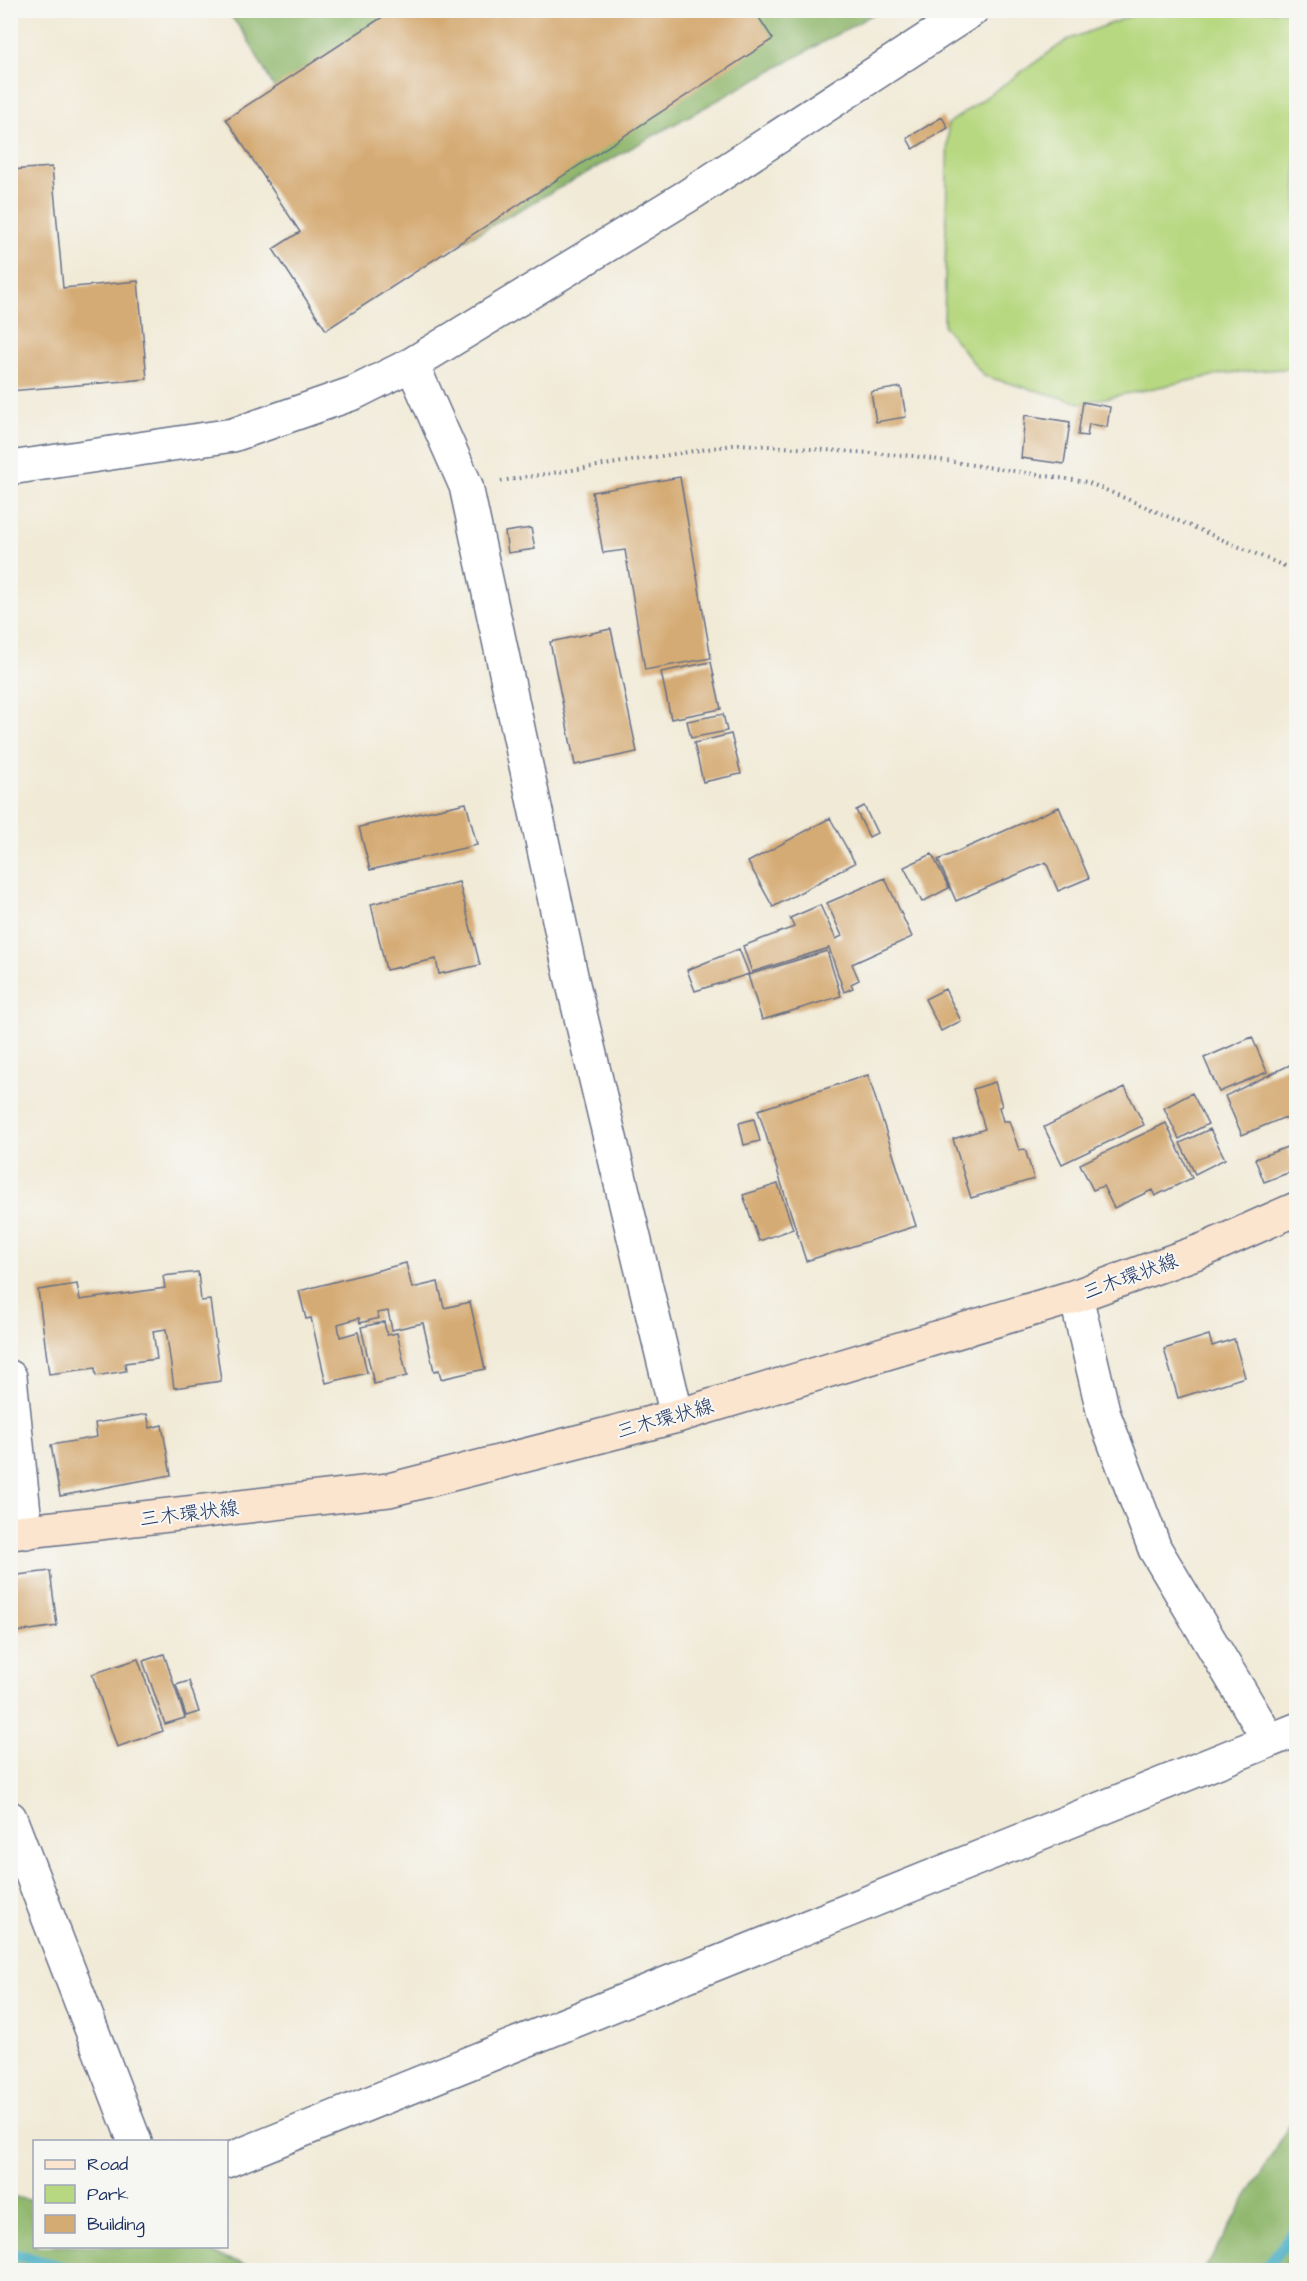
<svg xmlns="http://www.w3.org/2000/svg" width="1307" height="2281" font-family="'Architects Daughter','Klee One',sans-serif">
<rect width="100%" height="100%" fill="#f6f6f2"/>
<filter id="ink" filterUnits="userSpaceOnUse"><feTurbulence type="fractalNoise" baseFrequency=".0167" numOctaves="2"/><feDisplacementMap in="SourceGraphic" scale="12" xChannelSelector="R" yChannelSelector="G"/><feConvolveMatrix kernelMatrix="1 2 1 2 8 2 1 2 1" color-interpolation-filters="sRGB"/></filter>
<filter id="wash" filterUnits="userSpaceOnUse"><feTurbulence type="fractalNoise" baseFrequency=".008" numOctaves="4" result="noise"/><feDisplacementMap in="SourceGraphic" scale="24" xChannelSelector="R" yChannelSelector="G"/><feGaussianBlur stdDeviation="1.35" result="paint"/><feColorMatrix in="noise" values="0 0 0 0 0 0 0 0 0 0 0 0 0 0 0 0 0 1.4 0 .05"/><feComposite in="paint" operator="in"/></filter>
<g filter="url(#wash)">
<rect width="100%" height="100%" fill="#f1ead7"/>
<!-- green -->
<path fill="#b7d880" stroke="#69846f" stroke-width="1.5" d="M1144 11H1296V368L1227 373 1081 403 984 376 944 326 948 124 1067 40Z"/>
<!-- forest -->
<path fill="#91b86e" stroke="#567466" stroke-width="1.5" d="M227 11H879L382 286 246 36Z
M1296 2114V2248L1283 2270H1204Z
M10 2196 34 2201V2246L193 2247 263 2270H11Z"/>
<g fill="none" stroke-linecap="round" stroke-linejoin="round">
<!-- stream -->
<path stroke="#40aac0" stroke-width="12" d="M10 2253 72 2270
M1265 2270 1296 2229"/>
</g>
<g id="blocks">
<!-- building -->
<path fill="#d5ab74" d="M393 10H754L773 39 326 330 273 249 300 232 226 119Z
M942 117 948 128 913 149 907 138Z
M52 167 63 288 138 281 147 379 10 391V170Z
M901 387 906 417 876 422 871 392Z
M1083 402 1110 407 1107 427 1089 424 1087 436 1078 435Z
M1025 415 1070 422 1064 464 1021 458Z
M680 477 711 658 645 670 625 550 603 553 592 492Z
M531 528 535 549 508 553 505 532Z
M611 629 637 752 575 765 550 642Z
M711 662 721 709 671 719 661 672Z
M723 714 727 731 691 738 687 721Z
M731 734 741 774 703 782 694 743Z
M466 803 477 845 370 870 359 827Z
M864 806 877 833 869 837 856 810Z
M1059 807 1089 878 1058 891 1046 862 956 901 938 860Z
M830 818 855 863 773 907 748 862Z
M932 854 949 888 922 902 904 867Z
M885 878 912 937 852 964 859 980 851 984 853 988 844 992 829 948 752 972 743 946 794 927 790 918 820 905 836 939 842 936 827 903Z
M459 882 480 965 439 974 436 959 386 970 371 904Z
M739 949 749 974 695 991 687 970Z
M827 951 841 996 762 1020 748 975Z
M945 989 961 1021 941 1031 925 999Z
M1252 1037 1267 1072 1219 1092 1204 1058Z
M1296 1062V1118L1290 1120 1283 1118 1242 1135 1225 1096Z
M868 1075 916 1226 806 1261 758 1110Z
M995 1082 1002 1106 999 1107 1003 1121H1009L1019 1150 1025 1149 1034 1179 971 1198 953 1139 985 1129 973 1089Z
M1125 1087 1144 1125 1062 1164 1044 1127Z
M1192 1093 1208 1124 1179 1139 1164 1108Z
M754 1119 760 1141 744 1145 739 1123Z
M1166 1123 1192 1178 1155 1196 1152 1190 1114 1208 1103 1186 1093 1190 1080 1164Z
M1210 1129 1225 1159 1195 1174 1180 1143Z
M1287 1147 1296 1170 1264 1182 1255 1159Z
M778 1184 793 1229 759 1241 743 1195Z
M406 1263 412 1288 438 1282 444 1308 470 1302 485 1369 441 1379 439 1370 434 1371 423 1323 392 1330 388 1311 377 1313 379 1318 360 1323 359 1318 338 1324 340 1337 358 1332 367 1373 326 1383 311 1318 306 1319 299 1291Z
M198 1272 201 1301 210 1300 221 1381 174 1388 166 1329 153 1331 157 1359 125 1363 126 1371 96 1376 95 1368 49 1374 38 1290 77 1284 80 1300 165 1288 163 1276Z
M384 1322 387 1335 397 1333 407 1376 374 1384 361 1327Z
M1209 1335 1212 1346 1234 1339 1245 1377 1178 1398 1164 1349Z
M147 1414 150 1428 162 1425 171 1475 60 1496 51 1445 97 1437 95 1423Z
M50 1571 57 1626 10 1633V1576Z
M164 1654 185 1718 165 1724 143 1661Z
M138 1659 163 1731 117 1747 92 1674Z
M189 1681 199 1712 186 1716 176 1685Z"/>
</g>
</g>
<g filter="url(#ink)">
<use href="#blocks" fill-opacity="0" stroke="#667088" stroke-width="1.5"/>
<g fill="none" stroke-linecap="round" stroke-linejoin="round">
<defs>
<path id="minor" d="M1076 1296 1104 1415 1155 1549 1269 1740
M10 1377 26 1532
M10 1818 135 2142
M226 2161 1296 1730"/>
<path id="tertiary" d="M412 364 466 486 572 980 677 1416
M10 468 233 435 354 393 412 364 689 195 972 10"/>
<path id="secondary" d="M10 1533 389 1490 589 1439 677 1416 1076 1296 1206 1249 1296 1209"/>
</defs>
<!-- minor casing -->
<use href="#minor" stroke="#667088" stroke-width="36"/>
<!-- tertiary casing -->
<use href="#tertiary" stroke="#667088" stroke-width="36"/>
<!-- secondary casing -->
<use href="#secondary" stroke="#667088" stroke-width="36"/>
<!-- path -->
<path stroke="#667088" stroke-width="4" stroke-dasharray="1.5 4.5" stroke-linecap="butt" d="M501 481 739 444 913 456 1087 482 1296 571"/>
<!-- minor -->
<use href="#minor" stroke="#fff" stroke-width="33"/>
<!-- tertiary -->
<use href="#tertiary" stroke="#fff" stroke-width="33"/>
<!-- secondary -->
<use href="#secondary" stroke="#fbe5cf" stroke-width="33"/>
</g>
</g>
<g text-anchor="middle" stroke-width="4.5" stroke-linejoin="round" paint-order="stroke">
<!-- street labels -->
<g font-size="20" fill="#1b2f5e" stroke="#f6f6f2">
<text transform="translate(1130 1276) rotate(-20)" y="7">三木環状線</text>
<text transform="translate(665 1418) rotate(-16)" y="7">三木環状線</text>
<text transform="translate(189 1513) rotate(-7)" y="7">三木環状線</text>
</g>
</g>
<!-- margin -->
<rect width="1307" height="2281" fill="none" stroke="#f6f6f2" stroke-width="36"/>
<!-- legend -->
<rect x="33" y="2140" width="195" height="108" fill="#f6f6f2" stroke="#9ea6b7" stroke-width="1.5"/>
<rect x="45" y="2160" width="30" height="9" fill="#fbe5cf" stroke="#9ea6b7" stroke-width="1.5"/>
<text x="87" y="2170" font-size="18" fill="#1b2f5e">Road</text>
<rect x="45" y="2185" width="30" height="18" fill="#b7d880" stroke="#9ea6b7" stroke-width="1.5"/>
<text x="87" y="2200" font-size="18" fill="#1b2f5e">Park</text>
<rect x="45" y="2215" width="30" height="18" fill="#d5ab74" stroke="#9ea6b7" stroke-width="1.5"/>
<text x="87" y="2230" font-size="18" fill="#1b2f5e">Building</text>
</svg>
